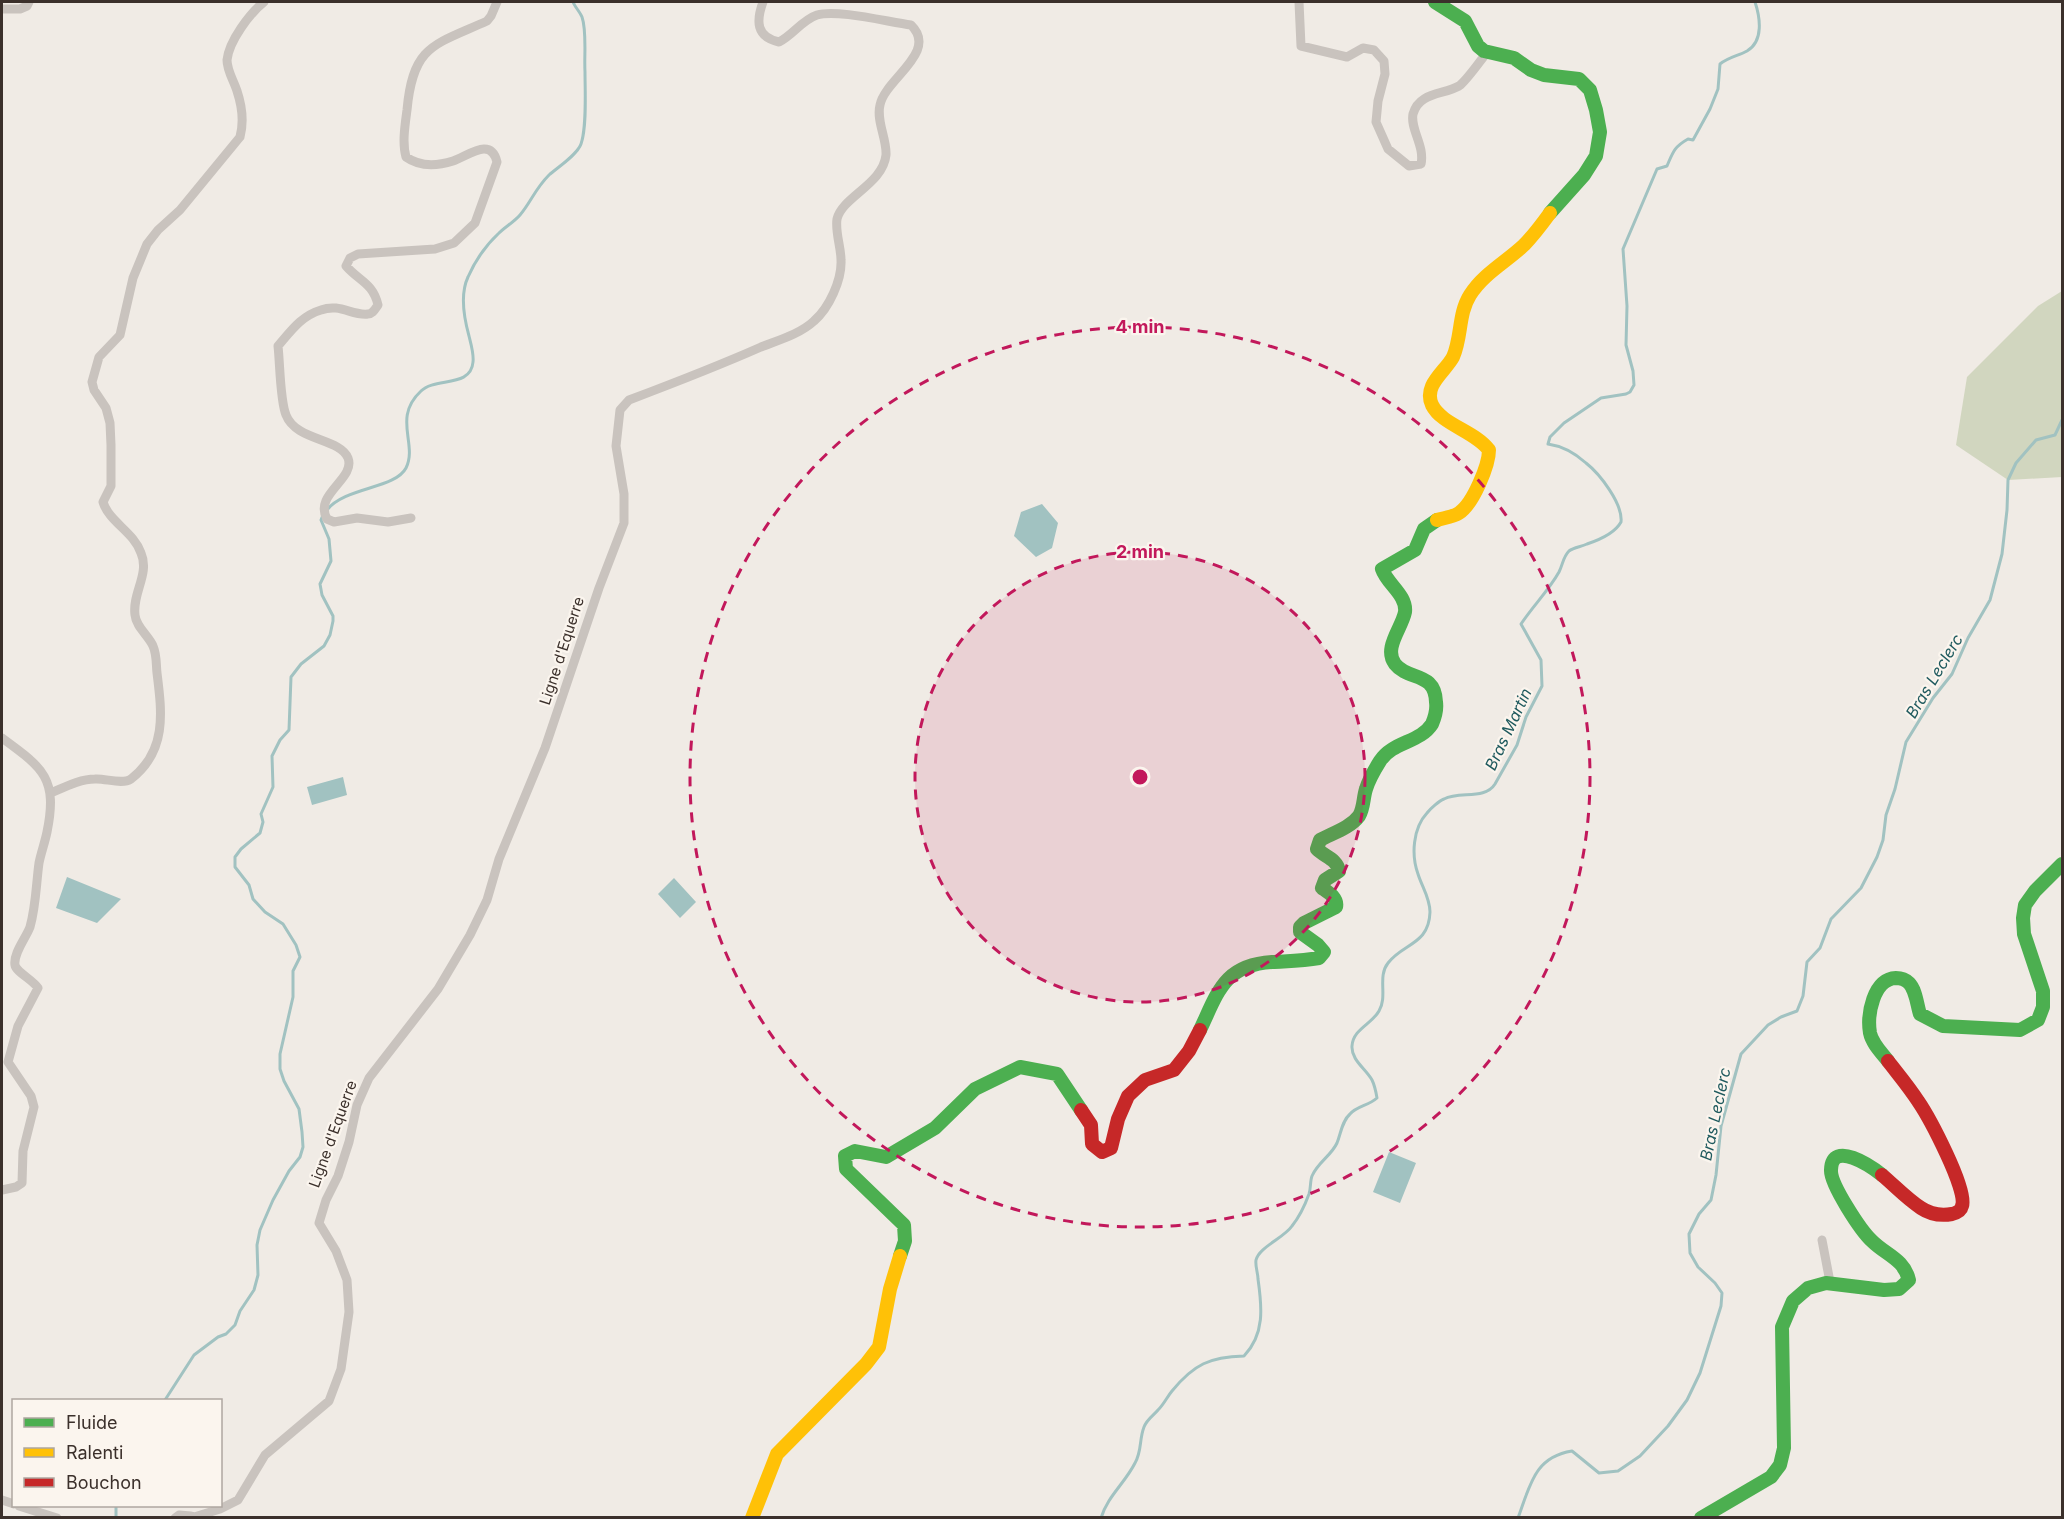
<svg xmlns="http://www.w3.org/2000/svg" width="2064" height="1519" font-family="Inter,sans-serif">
<rect width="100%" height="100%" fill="#f0ebe5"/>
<!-- green -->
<path fill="#d1d6bf" d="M2062 291V477L2008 480 1956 445 1967 377 2038 306Z"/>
<!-- water -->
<path fill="#a1c2c1" d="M1042 504 1058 523 1052 548 1036 557 1014 536 1021 512Z
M343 777 347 795 312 805 307 787Z
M67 877 121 899 97 923 56 908Z
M674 878 696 902 680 918 658 894Z
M1389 1152 1416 1163 1400 1203 1373 1192Z"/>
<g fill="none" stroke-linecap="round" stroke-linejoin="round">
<!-- stream -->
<path stroke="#a1c2c1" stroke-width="3" d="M327 510C345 487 395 489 406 468 418 444 392 418 421 391 435 377 471 388 473 362 474 354 471 344 469 336 464 318 460 294 468 277 475 261 485 246 499 233 505 227 514 222 520 215 531 202 535 189 549 175 558 167 577 155 581 144 587 127 585 91 585 72 584 56 587 31 582 17 580 12 575 7 573 2
M165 1400 194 1355 218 1337 226 1334 235 1325 240 1311 254 1290 258 1275 257 1245 260 1230 273 1200 289 1171 300 1157 303 1147 302 1132 299 1109 284 1081 280 1069V1054L293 997V971L300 957 296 945 283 924 265 912 253 899 249 885 235 867V857L241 849 260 833 263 822 261 814 273 787 272 756 280 740 289 730 291 677 301 664 324 646 330 635 333 621V616L322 595 320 584 331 561 329 539 321 520 323 515
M116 1518V1506
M1101 1518C1107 1497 1125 1483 1135 1463 1142 1451 1139 1440 1144 1427 1147 1419 1153 1416 1158 1410 1164 1404 1167 1397 1172 1391 1194 1364 1210 1357 1244 1356 1265 1334 1262 1307 1258 1279 1258 1273 1255 1266 1256 1260 1259 1247 1284 1238 1292 1226 1300 1216 1305 1205 1309 1194 1311 1188 1310 1181 1312 1176 1318 1162 1331 1156 1337 1143 1341 1133 1342 1121 1350 1114 1357 1106 1368 1106 1377 1098 1376 1092 1375 1086 1372 1080 1366 1069 1351 1060 1352 1046 1353 1029 1372 1024 1379 1011 1388 996 1377 977 1388 963 1403 943 1429 945 1430 912 1430 898 1422 887 1418 874 1411 855 1413 828 1427 813 1431 808 1439 801 1444 799 1460 791 1485 800 1495 784L1517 745 1526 717 1542 686 1541 660 1521 624C1533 606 1549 590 1559 572 1563 564 1563 557 1569 551 1574 547 1581 547 1587 544 1599 540 1615 533 1621 522 1623 504 1600 474 1586 463 1576 454 1562 446 1548 444L1550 437 1564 423 1601 398 1626 394 1630 392 1634 385 1633 371 1626 345 1627 306 1623 249 1657 169 1667 166C1673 152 1674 147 1688 139L1693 140 1710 109 1718 89 1720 64C1729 57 1738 56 1747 51 1764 41 1760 17 1755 2
M1518 1518C1530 1486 1534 1457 1572 1451L1599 1473 1618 1471 1640 1456 1668 1426 1687 1400 1700 1373 1721 1306 1722 1293 1715 1283 1698 1267 1690 1253 1689 1234 1699 1214 1711 1200 1716 1175 1721 1126 1741 1054 1768 1025 1781 1017 1797 1011 1803 996 1807 962 1820 948 1831 919 1861 888 1877 857 1883 840 1886 815 1895 789 1906 742 1933 698 1952 674 1968 638 1990 600 2002 554 2007 510 2008 480 2016 463 2036 440 2055 435 2062 420"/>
<!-- street -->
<path stroke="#c9c3be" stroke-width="9" d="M1299 2 1301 46 1347 57 1363 48 1374 50 1384 61 1385 74 1378 101 1376 122 1388 149 1409 166 1421 164C1425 146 1410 129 1413 114 1419 92 1443 95 1459 86 1467 80 1479 62 1486 54
M2 9H20L27 6 29 2
M411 518 388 522 357 518 334 522 327 519C313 494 356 479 348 458 340 438 296 441 286 415 280 401 280 363 278 346 291 331 301 316 321 310 340 303 352 316 368 314 373 314 375 309 378 305 373 283 359 281 346 266L350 258 358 254 435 249 454 243 475 223 497 162C491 136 468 156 453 161 437 166 420 167 406 157 402 143 405 125 407 110 413 45 434 45 487 21L491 16 497 2
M2 738C43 768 58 778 47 832 45 842 41 853 39 863 36 885 36 906 30 927 26 938 13 953 15 965 16 972 33 980 38 988L18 1026 8 1062 31 1096 34 1107 23 1151 22 1183 16 1187 2 1190
M51 793C65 787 80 779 95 779 105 778 122 785 131 779 167 751 162 713 157 673 156 665 157 655 153 646 149 636 136 627 135 615 132 593 150 574 141 553 134 532 109 522 103 502L111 486V445L110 423 106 408 94 390 92 382 99 357 120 335 133 278 147 244 158 230 180 210 240 137C244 122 242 106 237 91 234 81 227 71 227 60 229 41 250 13 264 2
M1822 1240 1830 1282
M2 1500 14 1504
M19 1506 57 1518
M175 1518 179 1515 191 1516
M191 1518 220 1509 238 1500 265 1455 329 1401 341 1369 349 1312 347 1280 336 1251 319 1223 326 1200 338 1176 349 1142 357 1105 369 1078 438 989 470 935 487 900 499 859 545 748 599 588 624 523V494L616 446 620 410 629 400C674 383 718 366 761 347 779 340 800 334 814 321 829 308 842 280 841 260 841 247 835 232 837 219 842 197 883 184 886 155 887 139 876 121 880 105 885 79 939 52 911 25 888 22 837 9 817 15 802 20 793 35 779 42 756 37 756 21 763 2"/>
<!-- fast -->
<path stroke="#4caf50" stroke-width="14" d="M1435 2 1465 21 1478 46 1484 51 1514 58 1531 70 1544 75 1579 79 1590 90 1596 110 1600 132 1596 156 1584 175 1550 213
M1200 1030C1218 992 1224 965 1272 962 1288 961 1303 961 1319 958L1324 952 1318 945 1300 932V927L1304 923 1336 907C1338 898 1329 893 1322 888L1325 880 1339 871C1337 859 1325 857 1317 849L1320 840C1333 833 1350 828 1359 816 1364 808 1363 798 1366 789 1369 779 1375 769 1380 761 1393 741 1420 743 1432 724 1435 717 1437 709 1436 702 1435 671 1408 681 1395 664 1383 648 1402 628 1405 612 1407 595 1387 584 1382 569L1415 550 1424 529 1437 520
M1888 1061C1881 1052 1872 1043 1870 1033 1867 1015 1873 979 1896 978 1900 978 1905 979 1909 983 1916 990 1917 1005 1920 1014L1943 1026 2020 1030 2038 1020 2043 1007V991L2024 934 2023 918 2025 905 2035 891 2062 864
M900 1256 905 1241 904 1225 846 1169 845 1156 855 1151 886 1157 935 1128 975 1089 1020 1067 1057 1074 1081 1110
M1701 1518 1771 1477 1780 1465 1784 1448 1782 1327 1793 1301 1808 1288 1826 1283 1884 1290 1899 1289 1909 1280C1904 1259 1886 1255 1872 1241 1861 1231 1830 1184 1831 1170 1832 1139 1872 1167 1882 1175"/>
<!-- slow -->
<path stroke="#ffc107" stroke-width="14" d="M1437 520C1443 518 1453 517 1459 513 1473 504 1489 465 1489 450 1475 431 1442 425 1432 405 1423 385 1445 372 1453 357 1462 337 1458 314 1470 295 1483 274 1506 262 1524 245 1534 235 1542 224 1550 213
M752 1518 777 1454 866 1364 879 1347 890 1289 900 1256"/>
<!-- jam -->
<path stroke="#c62828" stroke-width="14" d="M1081 1110 1091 1125 1092 1144 1102 1152 1111 1148 1118 1119 1128 1096 1145 1080 1174 1070 1189 1051 1200 1030
M1882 1175C1895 1186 1907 1199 1921 1208 1930 1214 1941 1216 1952 1214 1956 1213 1961 1211 1962 1206 1968 1190 1929 1117 1918 1101 1909 1087 1898 1074 1888 1061"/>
</g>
<!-- distance rings -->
<circle cx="1140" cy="777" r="225" fill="#c2185b" fill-opacity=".12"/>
<g fill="none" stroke="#c2185b" stroke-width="3" stroke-dasharray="10 8">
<circle cx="1140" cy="777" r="225"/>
<circle cx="1140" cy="777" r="450"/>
</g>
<g text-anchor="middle" stroke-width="4.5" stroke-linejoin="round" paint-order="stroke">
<!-- street labels -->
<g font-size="15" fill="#3b302b" stroke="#fbf5ee">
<text transform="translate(562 651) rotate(-72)" y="5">Ligne d'Equerre</text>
<text transform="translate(333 1134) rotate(-70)" y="5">Ligne d'Equerre</text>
</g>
<!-- water labels -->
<g font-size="16" font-style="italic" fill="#1f5a5e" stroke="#fbf5ee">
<text transform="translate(1934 676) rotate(-59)" y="6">Bras Leclerc</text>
<text transform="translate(1508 729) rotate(-65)" y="6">Bras Martin</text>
<text transform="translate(1715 1114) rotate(-78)" y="6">Bras Leclerc</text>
</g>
</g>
<circle cx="1140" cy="777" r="9" fill="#c2185b" stroke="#fbf5ee" stroke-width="3"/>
<g font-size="18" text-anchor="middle" font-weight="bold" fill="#c2185b" stroke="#fbf5ee" stroke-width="4.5" stroke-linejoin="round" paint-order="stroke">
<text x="1140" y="333">4 min</text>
<text x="1140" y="558">2 min</text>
</g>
<!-- border -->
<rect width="2064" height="1519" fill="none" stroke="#3b302b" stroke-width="6"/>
<!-- legend -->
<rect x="12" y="1399" width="210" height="108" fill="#fbf5ee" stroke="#aea6a0" stroke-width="1.5"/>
<rect x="24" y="1418" width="30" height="9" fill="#4caf50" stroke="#aea6a0" stroke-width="1.5"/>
<text x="66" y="1429" font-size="18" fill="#3b302b">Fluide</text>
<rect x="24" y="1448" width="30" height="9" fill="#ffc107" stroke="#aea6a0" stroke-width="1.5"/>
<text x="66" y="1459" font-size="18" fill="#3b302b">Ralenti</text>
<rect x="24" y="1478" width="30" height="9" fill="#c62828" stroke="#aea6a0" stroke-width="1.5"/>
<text x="66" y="1489" font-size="18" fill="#3b302b">Bouchon</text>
</svg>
